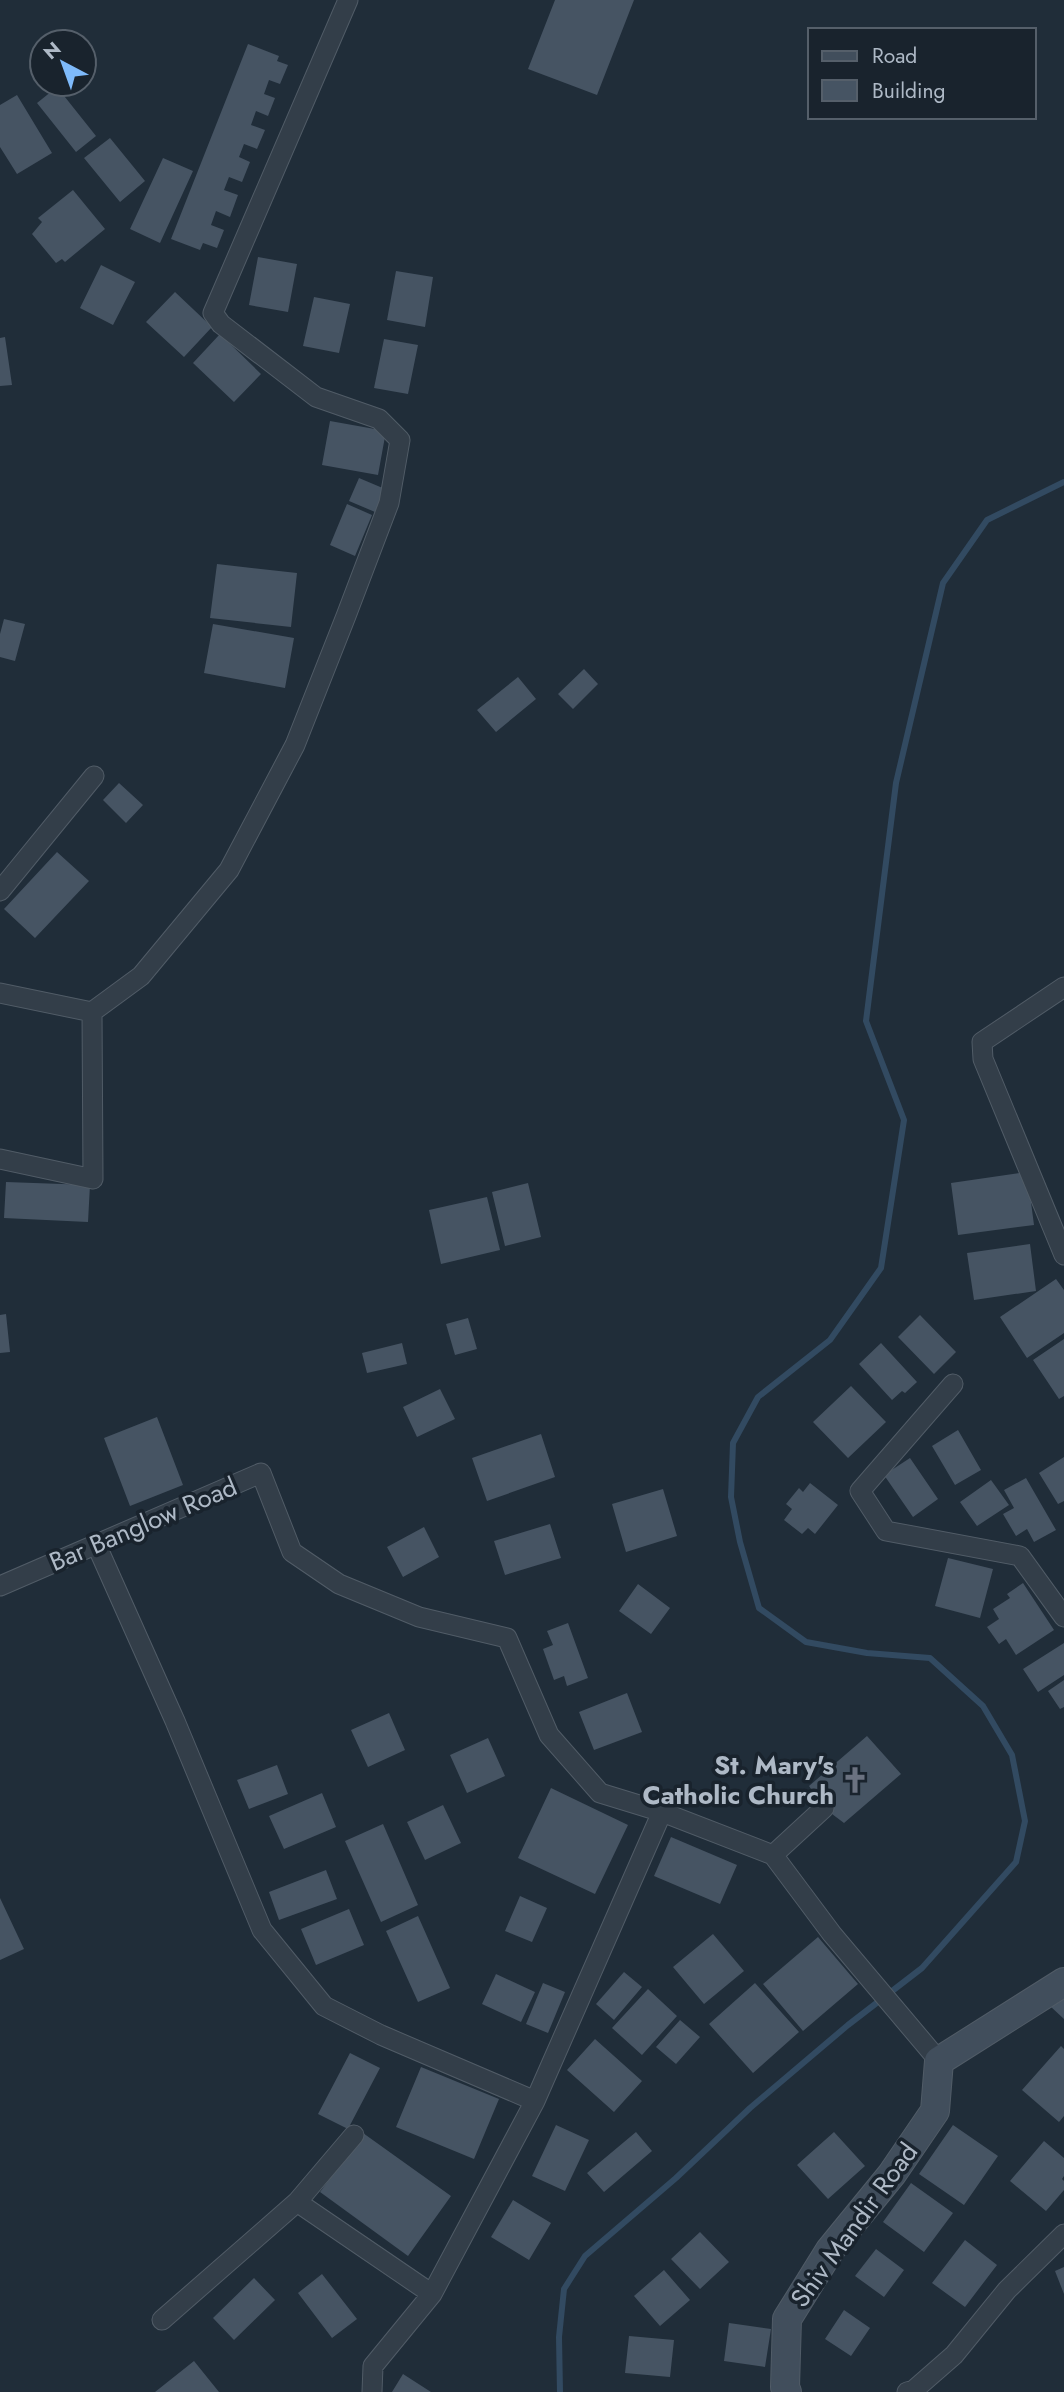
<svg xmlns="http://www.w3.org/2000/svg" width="1064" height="2392" font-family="Jost,sans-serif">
<rect width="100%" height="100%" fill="#202d39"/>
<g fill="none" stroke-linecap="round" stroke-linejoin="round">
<!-- stream -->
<path stroke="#324a61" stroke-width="6" d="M560 2392 559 2337 564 2289 585 2256 676 2178 750 2108 848 2025 922 1968 1016 1862 1025 1821 1012 1755 983 1706 930 1658 867 1653 806 1642 759 1608 740 1542 731 1497 733 1443 758 1397 830 1340 881 1268 904 1120 866 1021 896 783 943 583 987 520 1064 482"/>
</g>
<!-- building -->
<path fill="#465463" d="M555 0H634L597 95 528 69Z
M248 44 279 56 277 61 288 65 280 84 269 80 264 94 275 98 268 116 256 111 251 125 265 130 257 149 244 144 239 157 250 162 242 182 229 177 224 190 238 195 230 217 216 211 211 225 224 230 217 248 203 243 200 250 171 239Z
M57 87 96 136 76 152 37 103Z
M17 95 52 153 17 174 0 147V105Z
M110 138 145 181 120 202 84 158Z
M163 158 193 171 160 243 130 229Z
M73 190 105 229 65 262 62 259 56 263 32 234 42 222 38 218Z
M258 257 297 264 288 312 249 305Z
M101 265 135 282 113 325 80 308Z
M396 271 433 277 425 327 387 320Z
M175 292 212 327 184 357 146 322Z
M314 297 350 304 339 353 303 346Z
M220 334 261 374 234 402 193 363Z
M5 337 12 385 0 386V338Z
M384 339 418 345 408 394 374 388Z
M330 421 386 431 378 475 322 465Z
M359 478 385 489 375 512 349 501Z
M347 504 372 515 355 556 330 545Z
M217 564 297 573 291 627 210 618Z
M4 619 25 624 15 661 0 657V634Z
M213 624 294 638 285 688 204 673Z
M584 669 598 684 573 709 558 694Z
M518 677 536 699 496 732 477 710Z
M119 783 143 805 126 823 103 800Z
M57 852 89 881 35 938 4 909Z
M1027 1172 1034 1225 958 1235 951 1183Z
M6 1182 90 1185 88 1222 4 1218Z
M528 1183 541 1237 505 1246 492 1192Z
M487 1197 500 1250 441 1264 429 1210Z
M1030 1244 1036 1291 974 1300 967 1253Z
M1056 1279 1064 1290V1333L1027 1358 1000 1317Z
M6 1314 10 1352 0 1353V1315Z
M920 1315 956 1352 934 1374 898 1337Z
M468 1318 477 1349 455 1355 446 1324Z
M1064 1339V1396L1059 1399 1033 1360Z
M402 1343 407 1364 367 1373 362 1353Z
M881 1343 917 1382 905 1393 902 1391 892 1400 859 1364Z
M851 1386 886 1422 848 1458 813 1422Z
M440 1389 455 1419 417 1437 403 1407Z
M157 1417 183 1485 130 1506 104 1438Z
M958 1430 981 1470 955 1485 932 1446Z
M541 1434 555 1477 487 1501 472 1458Z
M1064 1457V1501L1058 1504 1039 1473Z
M910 1458 938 1499 913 1517 884 1475Z
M1026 1478 1056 1530 1034 1542 1027 1529 1016 1536 1003 1514 1014 1508 1004 1490Z
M991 1480 1009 1505 977 1526 960 1502Z
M810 1483 838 1505 815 1534 808 1528 802 1534 784 1520 792 1509 786 1504 799 1488 803 1492Z
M663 1489 677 1536 626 1552 612 1504Z
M550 1524 561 1558 505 1575 494 1541Z
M424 1527 439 1557 403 1577 387 1547Z
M948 1558 993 1569 980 1618 935 1606Z
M1023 1583 1054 1630 1016 1655 1006 1639 999 1644 987 1627 999 1619 993 1609 1010 1598 1007 1594Z
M638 1584 670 1608 651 1634 619 1611Z
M568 1623 588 1678 567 1686 564 1676 554 1680 543 1649 553 1645 547 1631Z
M1064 1643V1675L1038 1692 1023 1669Z
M1064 1680V1707L1060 1709 1048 1691Z
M627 1693 642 1732 594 1750 579 1712Z
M389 1713 405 1750 368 1767 351 1730Z
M867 1736 901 1774 844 1823 824 1808 809 1786Z
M488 1738 505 1776 467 1793 450 1755Z
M277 1765 288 1794 249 1809 237 1780Z
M551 1788 628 1825 595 1894 518 1858Z
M322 1793 336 1827 284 1849 269 1816Z
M443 1805 461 1843 425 1860 407 1822Z
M383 1824 418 1905 381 1922 345 1841Z
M671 1837 737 1865 720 1904 654 1876Z
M326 1870 337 1899 279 1920 269 1892Z
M520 1896 547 1908 532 1942 505 1931Z
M0 1898 24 1949 0 1960Z
M349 1909 364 1945 316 1965 301 1929Z
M418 1916 450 1988 418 2002 386 1931Z
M713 1934 744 1971 704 2004 673 1967Z
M818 1937 858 1984 803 2031 763 1984Z
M624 1972 642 1987 614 2020 596 2004Z
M496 1974 535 1992 521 2022 482 2004Z
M543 1983 565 1992 548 2033 526 2024Z
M755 1983 799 2032 753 2073 709 2024Z
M648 1989 677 2016 642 2055 612 2028Z
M1064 1991V2019L1050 2006Z
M680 2020 700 2037 676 2064 656 2047Z
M595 2039 642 2081 614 2112 567 2070Z
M1061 2046 1064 2049V2116L1059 2122 1022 2090Z
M350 2053 380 2068 348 2129 318 2114Z
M421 2067 499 2099 474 2159 396 2127Z
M556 2125 589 2140 565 2191 532 2176Z
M953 2125 998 2156 964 2205 919 2174Z
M636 2132 652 2151 604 2192 587 2173Z
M834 2132 865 2166 828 2199 797 2165Z
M363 2133 451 2196 408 2256 320 2192Z
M1044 2141 1064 2158V2176L1062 2179 1064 2181V2190L1046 2211 1010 2181Z
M911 2183 953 2213 924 2252 883 2222Z
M513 2200 551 2223 529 2260 491 2237Z
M700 2232 729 2262 700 2289 671 2259Z
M965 2240 997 2265 965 2307 932 2283Z
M876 2249 904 2270 884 2297 855 2276Z
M1064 2267V2294L1055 2271Z
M664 2270 690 2300 660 2326 634 2296Z
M322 2274 357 2319 332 2338 298 2293Z
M254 2278 275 2300 234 2340 213 2318Z
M844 2310 870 2328 851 2356 825 2339Z
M729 2323 771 2329 765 2367 724 2361Z
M629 2336 674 2340 670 2377 625 2373Z
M194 2361 219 2392H155Z
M403 2374 431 2392H392Z"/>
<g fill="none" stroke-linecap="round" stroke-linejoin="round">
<defs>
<path id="street" d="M0 891 94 776
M1064 987 982 1042 983 1059 1064 1255
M0 993 92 1012 141 976 229 870 295 745 346 616 389 503 400 440 379 419 316 397 221 324 213 313 348 0
M0 1159 93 1179 92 1012
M953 1384 860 1491 886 1531 1020 1556 1064 1617
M96 1544 175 1721 262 1930 324 2006 381 2035 535 2101
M0 1586 261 1473 292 1552 339 1584 419 1617 507 1638 549 1735 600 1793 662 1812 773 1855 832 1934 939 2061
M773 1855 824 1808
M297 2202 432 2294
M162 2320 297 2202 354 2135
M372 2392 373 2366 432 2294 535 2101 662 1812
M907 2392 914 2390 954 2355 1007 2290 1064 2234"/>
<path id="secondary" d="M787 2392 785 2387 787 2319 830 2250 892 2174 935 2111 939 2061 1064 1982"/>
</defs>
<!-- street casing -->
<use href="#street" stroke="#515c67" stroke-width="21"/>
<!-- secondary casing -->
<use href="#secondary" stroke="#515c67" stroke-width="30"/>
<!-- street -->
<use href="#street" stroke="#333e49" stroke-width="19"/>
<!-- secondary -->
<use href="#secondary" stroke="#414e5c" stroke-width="28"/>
</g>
<!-- icons -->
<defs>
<symbol id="church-bare" viewBox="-9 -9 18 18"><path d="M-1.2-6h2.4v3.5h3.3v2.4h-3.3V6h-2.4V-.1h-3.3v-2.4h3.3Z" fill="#6b7280" stroke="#19232d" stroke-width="2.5" paint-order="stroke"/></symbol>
</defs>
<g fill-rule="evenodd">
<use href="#church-bare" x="836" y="1761" width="38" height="38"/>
</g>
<g text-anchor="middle" stroke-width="7" stroke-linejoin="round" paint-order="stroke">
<!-- street labels -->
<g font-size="26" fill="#aeb9c6" stroke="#19232d">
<text transform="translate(143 1524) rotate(-23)" y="9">Bar Banglow Road</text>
<text transform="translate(854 2225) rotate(-54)" y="9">Shiv Mandir Road</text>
</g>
<!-- poi labels -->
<g font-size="26" font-weight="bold" fill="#aeb9c6" stroke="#19232d" text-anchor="end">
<text x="834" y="1774">St. Mary's<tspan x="834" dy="30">Catholic Church</tspan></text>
</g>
</g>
<!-- legend -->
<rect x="808" y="28" width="228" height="91" fill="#19232d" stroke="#555f6a" stroke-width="2"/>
<rect x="822" y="51" width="35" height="10" fill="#414e5c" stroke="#555f6a" stroke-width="2"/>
<text x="872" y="63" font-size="21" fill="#aeb9c6">Road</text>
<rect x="822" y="80" width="35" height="21" fill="#465463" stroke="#555f6a" stroke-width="2"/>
<text x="872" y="98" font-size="21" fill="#aeb9c6">Building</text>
<!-- north arrow -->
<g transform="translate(63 63) rotate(319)"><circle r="33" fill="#19232d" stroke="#555f6a" stroke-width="2"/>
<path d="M0-5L12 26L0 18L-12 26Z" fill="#7ebafb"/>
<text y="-10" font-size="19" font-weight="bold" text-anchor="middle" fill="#aeb9c6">N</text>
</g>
</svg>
